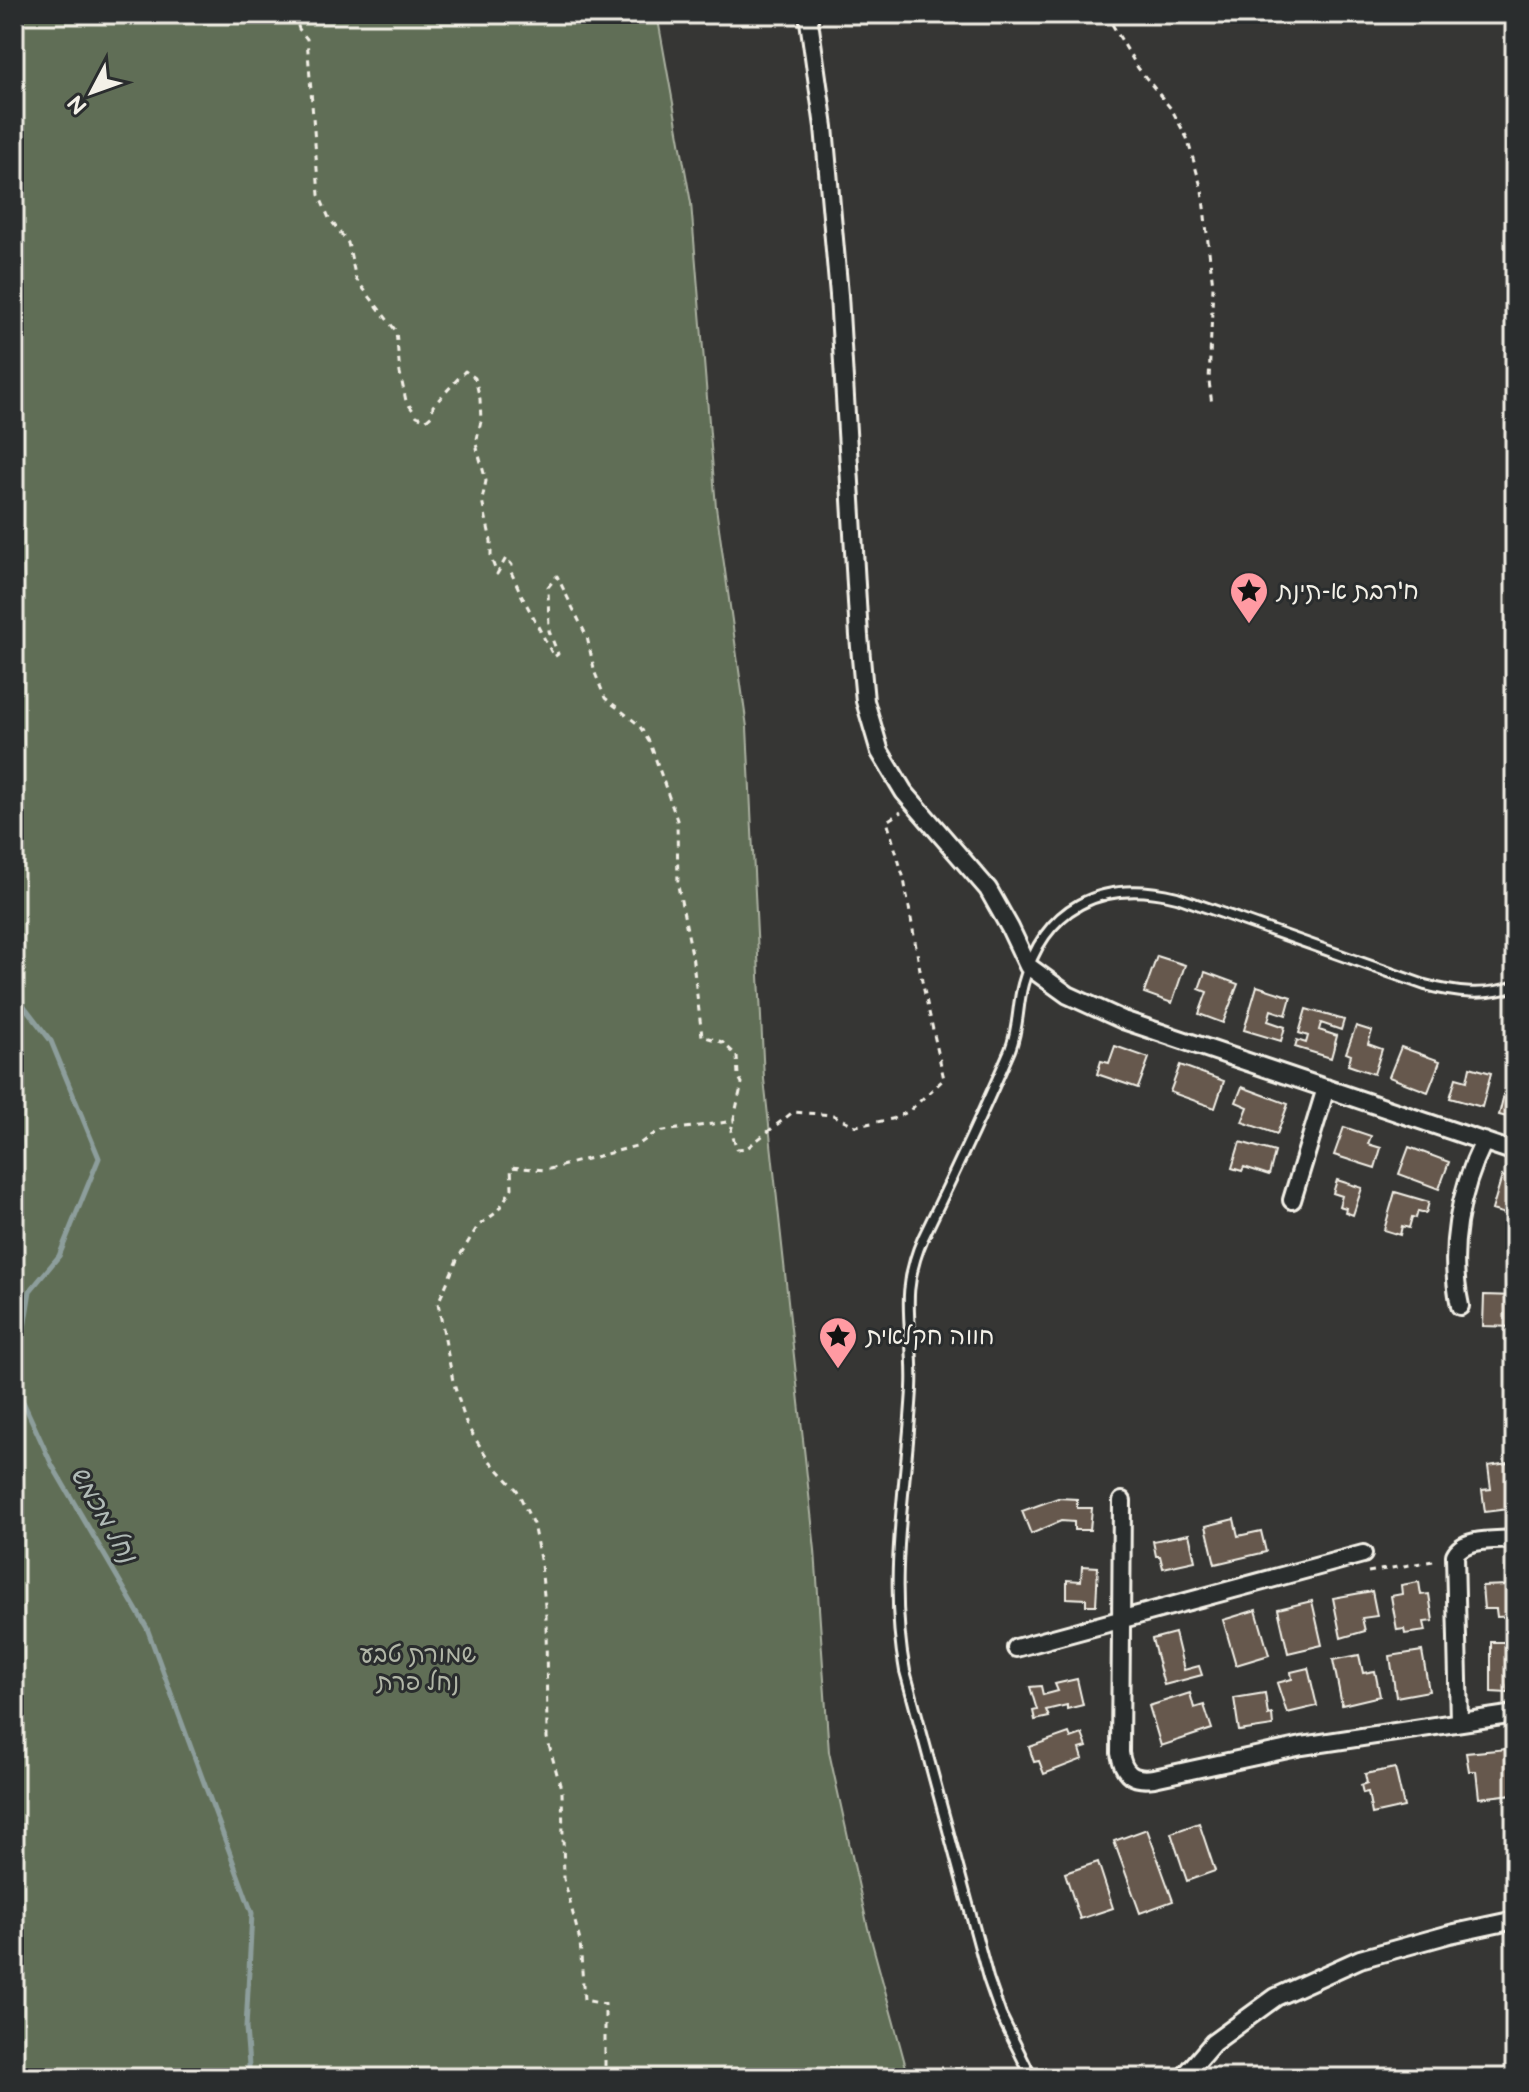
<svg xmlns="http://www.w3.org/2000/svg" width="1529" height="2092" font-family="'Balsamiq Sans','Playpen Sans Hebrew',sans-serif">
<rect width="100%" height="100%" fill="#363634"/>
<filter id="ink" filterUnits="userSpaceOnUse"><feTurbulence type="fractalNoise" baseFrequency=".0125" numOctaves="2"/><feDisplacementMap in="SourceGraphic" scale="16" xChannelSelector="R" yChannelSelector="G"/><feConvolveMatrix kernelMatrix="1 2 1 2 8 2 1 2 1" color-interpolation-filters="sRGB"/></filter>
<g filter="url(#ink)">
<!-- green -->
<path fill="#606e57" stroke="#aab0a0" stroke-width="2" d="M14 14H657L691 203 716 507 747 727 764 1079 815 1550 829 1752 868 1928 909 2078H14Z"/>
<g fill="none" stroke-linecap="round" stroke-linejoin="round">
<!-- stream -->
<path stroke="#8d9e9c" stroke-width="5" d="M14 993 51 1041 99 1158 59 1256 30 1291 15 1384 52 1465 147 1628 252 1913 246 2028 250 2078"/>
</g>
<!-- building -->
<path fill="#66594e" stroke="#f4f1e8" stroke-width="2" d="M1157 956 1185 965 1172 1003 1144 993Z
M1205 972 1238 984 1223 1023 1199 1014 1207 992 1199 989Z
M1257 986 1291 997 1286 1015 1271 1010 1268 1021 1285 1027 1281 1041 1244 1030Z
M1306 1009 1344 1020 1341 1030 1321 1023 1319 1030 1337 1036 1331 1058 1295 1047 1297 1040 1306 1043 1308 1036 1299 1033Z
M1356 1026 1372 1031 1368 1044 1382 1049 1374 1074 1348 1065 1351 1055 1346 1053Z
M1115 1046 1149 1058 1138 1088 1097 1074 1101 1061 1109 1063Z
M1401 1047 1440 1061 1428 1092 1389 1077Z
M1180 1065 1224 1081 1215 1108 1170 1092Z
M1470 1067 1491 1073 1482 1107 1450 1098 1456 1078 1467 1081Z
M1242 1087 1288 1104 1277 1134 1242 1122 1248 1107 1236 1102Z
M1505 1090 1515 1092V1119L1499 1115Z
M1344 1127 1371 1136 1368 1144 1381 1148 1375 1168 1334 1155Z
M1240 1142 1275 1152 1269 1175 1244 1167 1242 1171 1232 1168Z
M1409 1147 1449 1162 1439 1189 1399 1174Z
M1502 1176 1515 1180V1217L1492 1210Z
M1337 1180 1362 1188 1353 1215 1345 1212 1346 1208 1339 1206 1342 1196 1333 1193Z
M1395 1192 1429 1202 1426 1213 1418 1211 1416 1218 1412 1217 1409 1228 1402 1226 1400 1235 1384 1230Z
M1484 1295 1515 1296V1327L1483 1326Z
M1515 1462V1508L1485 1512 1482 1490 1491 1489 1488 1466Z
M1058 1498 1077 1499V1508H1092L1090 1530H1074V1522L1061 1521 1031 1534 1022 1511Z
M1234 1519 1238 1536 1261 1531 1266 1552 1215 1564 1206 1526Z
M1189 1534 1195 1561 1163 1568 1160 1556H1156L1153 1541Z
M1082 1566 1098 1567 1096 1605H1086V1599L1067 1598V1580L1081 1581Z
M1507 1568H1515V1616L1497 1617 1496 1609H1484L1482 1586 1508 1585Z
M1419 1582 1421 1595 1429 1594 1433 1621 1424 1622 1426 1631 1405 1634 1404 1629 1397 1630 1391 1596 1402 1594 1401 1585Z
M1372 1591 1377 1616 1362 1618 1365 1631 1341 1638 1333 1598Z
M1312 1601 1322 1645 1288 1653 1278 1609Z
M1256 1610 1269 1655 1236 1665 1223 1620Z
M1175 1633 1184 1670 1199 1666 1202 1675 1164 1685 1152 1639Z
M1491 1642H1515V1685H1508V1693L1491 1692Z
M1422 1651 1429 1691 1396 1697 1390 1656Z
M1359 1655 1363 1673 1375 1671 1380 1696 1342 1705 1333 1660Z
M1308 1668 1317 1706 1287 1713 1277 1683 1292 1679 1291 1672Z
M1077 1679 1083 1705 1067 1709V1705L1046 1710 1049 1717 1035 1720 1033 1711 1037 1710 1030 1687 1041 1686 1043 1695 1058 1691 1055 1684Z
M1190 1693 1194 1708 1204 1705 1212 1729 1161 1746 1149 1706Z
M1265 1693 1268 1715 1272 1714 1273 1726 1239 1731 1234 1698Z
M1069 1733 1071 1738 1082 1734 1087 1747 1080 1749 1083 1759 1044 1774 1039 1761 1034 1762 1029 1747Z
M1507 1749 1510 1769H1515V1784H1512L1513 1794 1479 1798 1476 1771H1469L1466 1753Z
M1395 1768 1404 1807 1372 1814 1368 1792 1363 1793 1361 1785 1367 1783 1365 1774Z
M1199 1823 1215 1871 1187 1881 1171 1833Z
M1147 1829 1173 1901 1140 1913 1114 1841Z
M1098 1862 1113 1908 1080 1919 1065 1873Z"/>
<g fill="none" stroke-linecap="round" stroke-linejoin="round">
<defs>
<path id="service" d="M1032 2078 1001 2015 988 1978 905 1671C887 1576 907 1484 912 1389 915 1330 897 1297 923 1238 953 1176 983 1113 1010 1050 1019 1028 1017 1006 1023 984 1044 907 1101 878 1177 897L1425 985C1455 993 1485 997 1515 986"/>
<path id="minor" d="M808 14 824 127 839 295 859 636 865 701 880 752 904 792 988 889 1010 928 1028 966 1068 995 1123 1020 1515 1152
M1292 1200 1326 1088
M1460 1306C1448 1251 1459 1192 1484 1141
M1122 1501 1120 1753C1123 1774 1133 1781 1154 1778L1302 1746 1515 1714
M1016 1648 1363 1554
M1459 1721 1455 1555C1464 1537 1497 1541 1515 1539
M1183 2078 1213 2043 1276 1997 1360 1959 1450 1934 1515 1920"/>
</defs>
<!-- service casing -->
<use href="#service" stroke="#f4f1e8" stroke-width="14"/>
<!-- minor casing -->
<use href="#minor" stroke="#f4f1e8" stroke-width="22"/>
<!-- path -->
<path stroke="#f4f1e8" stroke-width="3" stroke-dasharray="6 6" stroke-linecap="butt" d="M294 14 299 29 307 39 319 195 329 218 348 243 356 279 396 331 400 373 406 401 417 416 426 420 432 415 433 406 465 371 475 378 480 399 481 421 476 444 486 481 482 500 491 541V558L497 574 506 558 512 565 511 572 521 594 554 657 558 654 549 631 548 587 557 576 587 637 595 673 605 698 639 725 650 743 677 820 678 886 692 954 702 1036 722 1042 737 1056 738 1076 742 1083 731 1131 737 1149 747 1148 793 1112 833 1115 856 1126 892 1119 908 1112 944 1079 922 981 904 879 887 821 901 812
M1106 14 1138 68 1172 110 1187 138 1202 190 1213 286 1209 381 1212 405
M1368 1572 1439 1560
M605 2078V2004L584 2000 580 1941 564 1879 562 1792 547 1738 546 1616 541 1564 533 1524 517 1490 489 1460 467 1426 453 1381 438 1303 457 1260 478 1226 497 1212 512 1188 511 1167 546 1170 636 1146 657 1132 734 1121"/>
<!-- service -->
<use href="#service" stroke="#2a2d2e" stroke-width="8"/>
<!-- minor -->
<use href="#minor" stroke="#2a2d2e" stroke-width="16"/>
</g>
</g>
<!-- icons -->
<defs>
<symbol id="sight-pin" viewBox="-11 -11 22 30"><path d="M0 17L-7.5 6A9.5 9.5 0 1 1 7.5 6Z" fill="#ff9aa2" stroke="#2a2d2e"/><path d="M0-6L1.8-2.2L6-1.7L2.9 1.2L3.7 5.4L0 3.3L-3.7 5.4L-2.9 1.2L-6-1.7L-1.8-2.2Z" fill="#111"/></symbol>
</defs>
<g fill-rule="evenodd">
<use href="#sight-pin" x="1227" y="569" width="44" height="60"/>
<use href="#sight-pin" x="816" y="1314" width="44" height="60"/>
</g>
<g text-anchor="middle" stroke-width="6" stroke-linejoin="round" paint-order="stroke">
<!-- poi labels -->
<g font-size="24" fill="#f4f1e8" stroke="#2a2d2e" text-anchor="start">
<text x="1277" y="599">ח'רבת א-תינת</text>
<text x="866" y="1344">חווה חקלאית</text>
</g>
<!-- park labels -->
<g font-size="24" fill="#b1b6a7" stroke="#2a2d2e">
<text x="418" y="1662">שמורת טבע<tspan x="418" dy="28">נחל פרת</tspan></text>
</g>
<!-- water labels -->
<g font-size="26" font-style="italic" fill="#b0bab6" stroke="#2a2d2e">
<text transform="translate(104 1514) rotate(60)" y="9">נחל מכמש</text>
</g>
</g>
<!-- margin -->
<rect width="1529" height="2092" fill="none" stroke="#2a2d2e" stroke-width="48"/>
<rect x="24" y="24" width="1481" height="2044" fill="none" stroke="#f4f1e8" stroke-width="3" filter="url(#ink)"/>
<!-- north arrow -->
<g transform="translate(92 92) rotate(229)" stroke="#2a2d2e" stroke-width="6" paint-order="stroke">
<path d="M0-6L14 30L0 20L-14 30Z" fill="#f4f1e8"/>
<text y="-12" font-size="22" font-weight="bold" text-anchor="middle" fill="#f4f1e8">N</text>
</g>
</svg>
